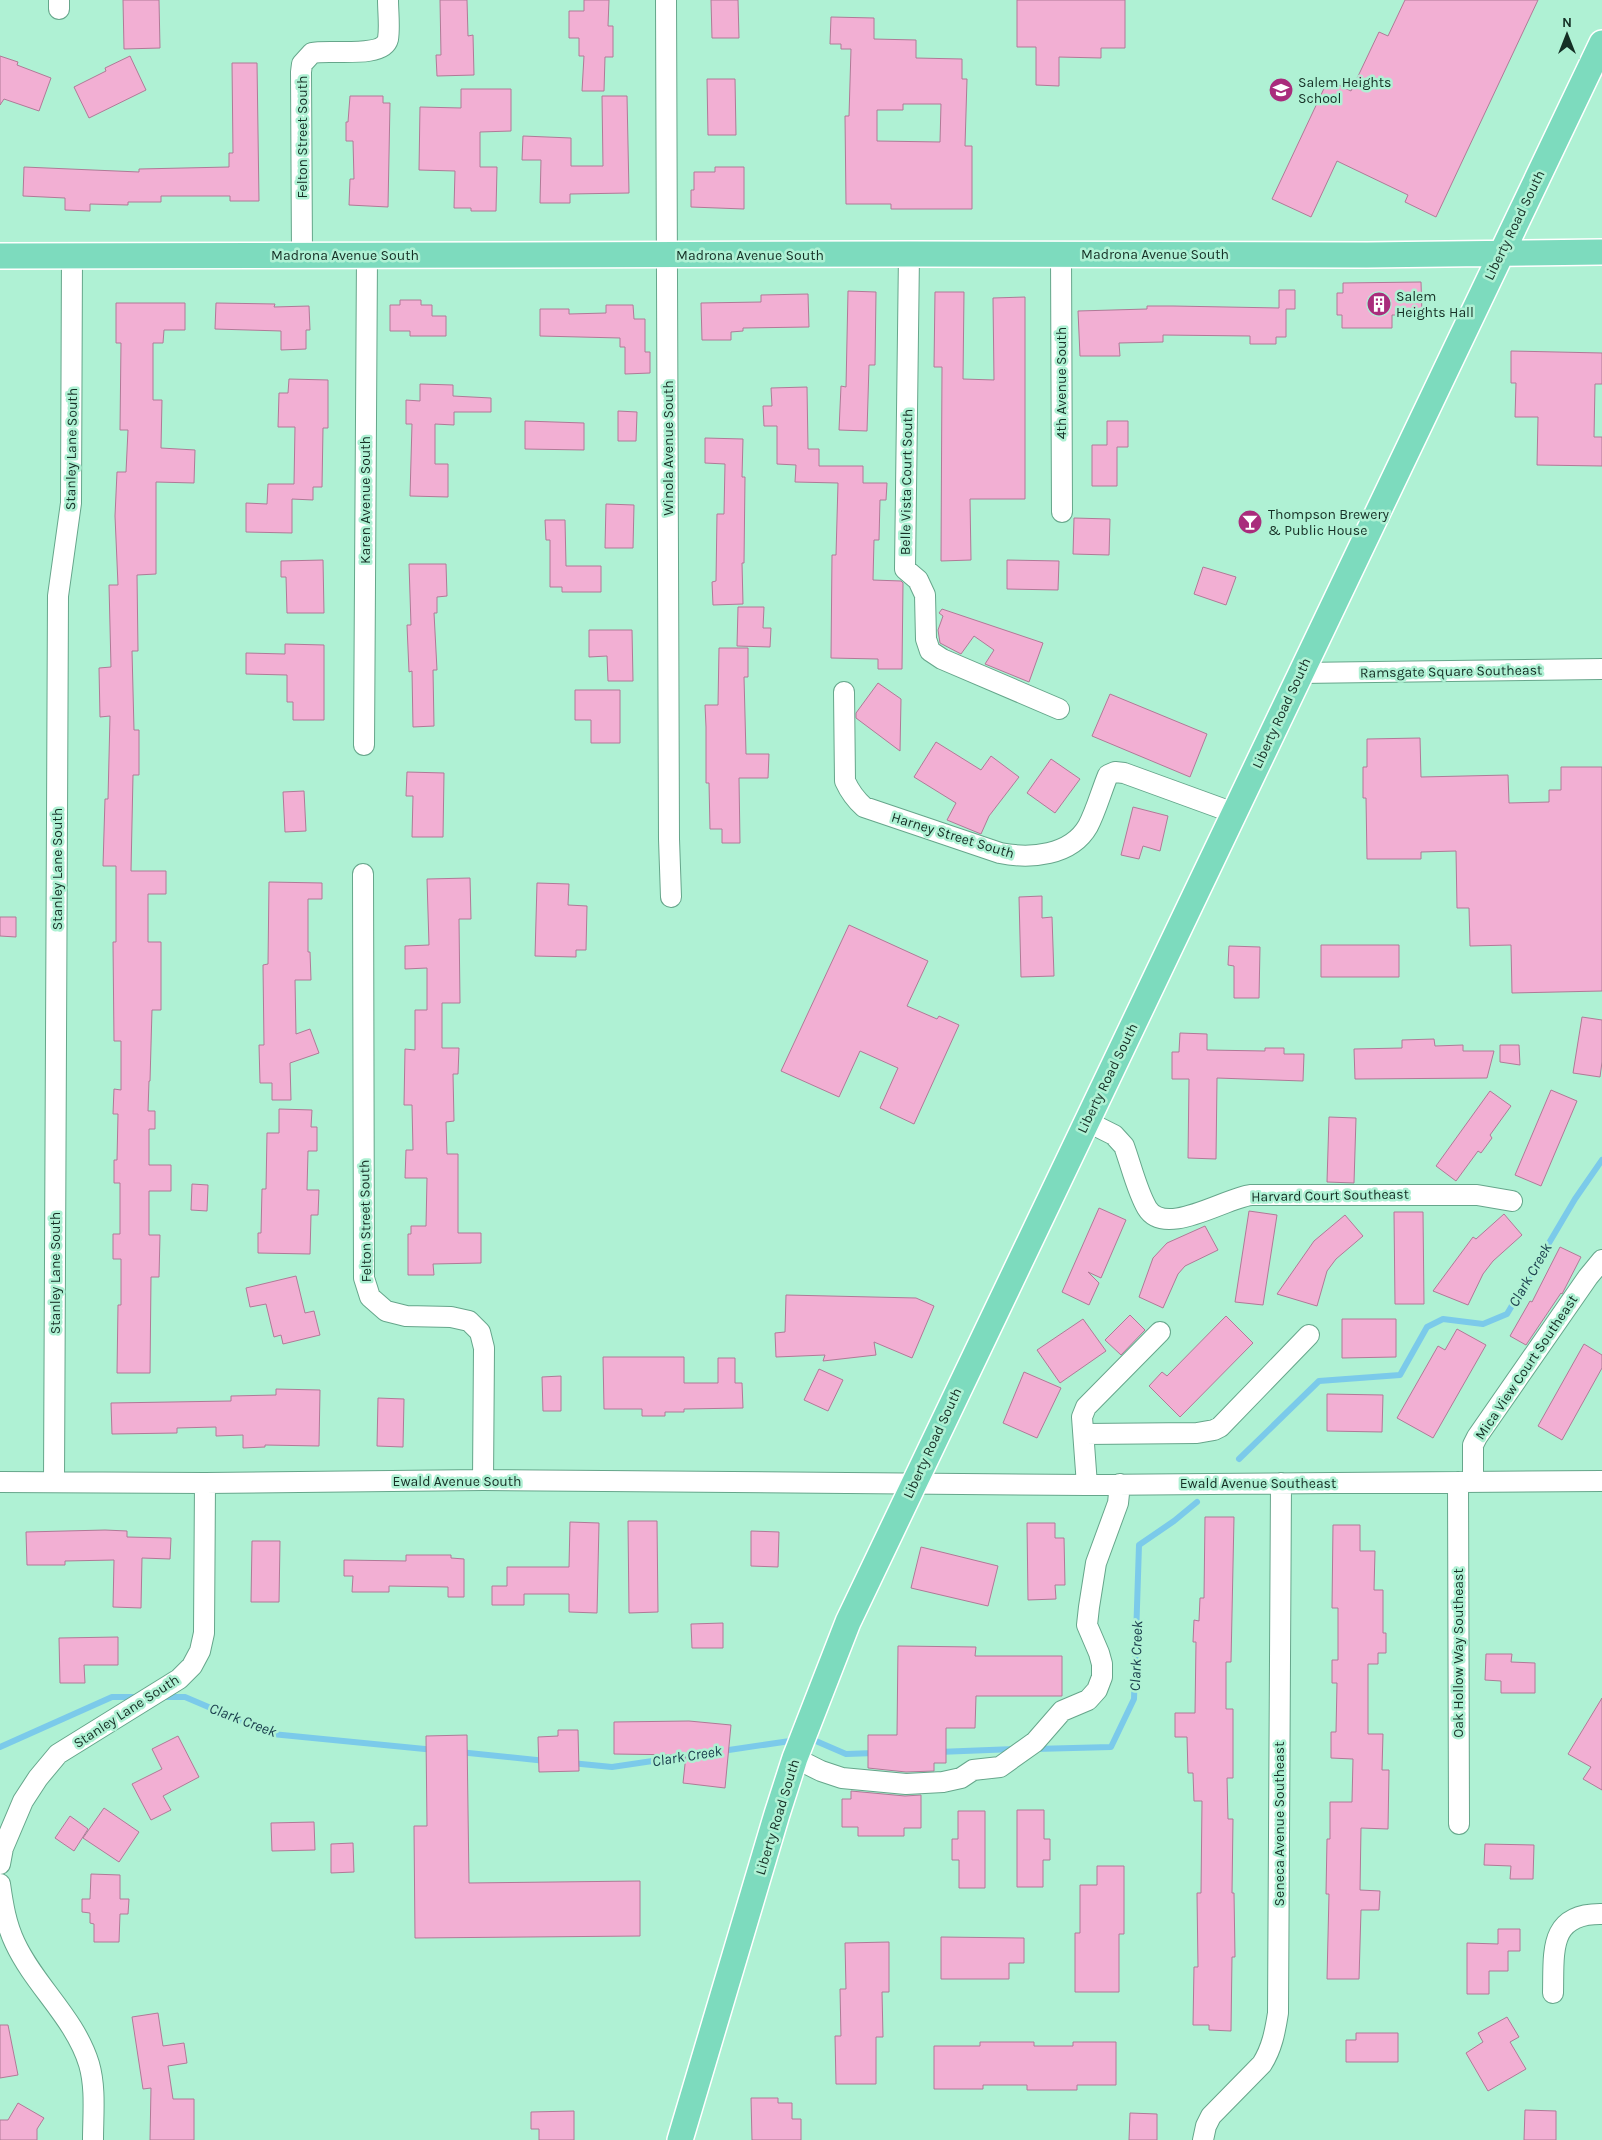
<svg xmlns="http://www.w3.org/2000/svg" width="1602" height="2140" font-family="Karla,sans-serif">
<rect width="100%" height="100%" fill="#aff1d4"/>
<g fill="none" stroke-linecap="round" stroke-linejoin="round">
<!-- stream -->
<path stroke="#7bcaea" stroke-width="6" d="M1239 1459 1319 1381 1400 1375 1427 1327 1443 1319 1483 1324 1507 1314 1575 1199 1602 1160
M163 1697H185L272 1734 435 1750
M809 1738 846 1754 875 1753
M0 1747 112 1697H140
M1035 1749 1111 1747 1134 1699 1139 1545 1174 1521 1197 1502
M722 1751 797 1740
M459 1752 546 1761
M938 1752 1015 1749
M571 1763 612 1767 693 1755"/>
</g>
<!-- building -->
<path fill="#f2afd3" stroke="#b07a97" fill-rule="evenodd" d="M123 0H159L160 48 124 49Z
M440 0H467L468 36 473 35 474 75 437 76 436 55H441Z
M584 0H609L608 26H613V57H605L604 91H582L584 56H579V38H569V11H584Z
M711 0H738L739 38H712Z
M1017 0H1125V48H1101V58L1059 57V86L1036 85V47H1017Z
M1405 0H1538L1436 217 1405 202 1408 195 1337 161 1311 217 1272 199 1328 80 1351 91 1379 32 1388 36Z
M831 17 874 18V39L916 40V58L962 59V79H967L965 146H972V209H891V204H846L845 116H849L851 49H841V44H830ZM903 104H941L940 142 877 141V110H903Z
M0 56 18 62 17 65 51 78 39 111 4 99 0 105Z
M130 56 146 90 89 118 74 87 106 71 105 68Z
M232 63H257L259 201H230V196H161V202H128V205L90 204V211L65 210V198L23 196 24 167 139 172V169L229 167V153H233Z
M707 79H735L736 135H708Z
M461 89H511V131L480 132V167H497L496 211H471V208H454L455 171 419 170 420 107 461 108Z
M350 96H383V103H390L388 207 349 205 350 179H354L353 141H346V122H348Z
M602 96H627L629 193 570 194V203H540L541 160H522L523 136 571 138V166H603Z
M715 167H744V209L691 207V190H694V172H715Z
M1421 282 1422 315H1392V328H1342V315H1337V293H1343V283Z
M1279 290H1295V309H1286V337H1276V344H1250V336L1163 335V342L1119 343 1120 356H1080L1078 311 1147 309V306H1173L1279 308Z
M848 291 876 292 875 365H869L867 431 839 430 841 386 846 387Z
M935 292H964L963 379 994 380 993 298 1025 297V499H970L971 560 941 561 942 367H934Z
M808 294 809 327 743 328V331L731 332V340H702L701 303 761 302V295Z
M400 300H421V305H432V316H446V336H410V331H390V305H400Z
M116 303H185V330H164L163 343H153V400H162L161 448 195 450 194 483 156 482V574L137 575 138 651H132L134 730H139V775H133L131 871H166V894H148V942H161V1010H152L150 1081H149L148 1111H155V1129H149V1165H171V1191H149V1235H160L159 1277H151L150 1373H117L118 1305H121V1259H113V1234H120V1183H114V1160H117L118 1114H113L114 1089 121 1090V1041H114L113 942H116V866H103L105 799H108L110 716 100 717 99 668 111 667 109 585H118L115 516 117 472H126L128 430H120L121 343H116Z
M216 303 275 304 274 307 309 306 310 330H306V349L281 350V331L215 329Z
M606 305H633L634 319H645V352H650V373L625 374V347H620V338L540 336V309H569V314L606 313Z
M1511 351 1602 353V384H1595L1594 437H1602V466L1537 465 1538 417H1515L1516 383H1511Z
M289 379 328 380V428H323L322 487H313V500L292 499V533L246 532V503L267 504 268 484H294L295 427H278L279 393H288Z
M420 384 453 385V396L491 398V412H454V425L435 424V464H448V497L410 496 412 424H406V400L420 401Z
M807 387 808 449H819V466H863V483H887L886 500H880L879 540H874L873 580 901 581 903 583 902 669H878V659L831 658 832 555H836L838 483 795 482 796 465 777 464V426H764L763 406H772L771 388Z
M618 411 637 412 636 441H618Z
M525 421 584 423V450L525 449Z
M1107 421H1128V447H1117V486H1092V445H1107Z
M705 438 743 439 742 477H745L744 563H742L743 604 713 605 712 582 716 581 717 514H724L725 464 705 463Z
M606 504 634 505 633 548H605Z
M1074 518 1110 519 1109 555 1073 554Z
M545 520H565L566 566H601V592H562V587H550V540H546Z
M323 560 324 613H287L286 577H281V561Z
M1007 560 1059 561 1058 590 1007 589Z
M409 564H446L447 596 437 597V613H434L437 670H433L434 726 413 727 412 671 409 672 407 625H411Z
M1203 567 1236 577 1226 605 1194 594Z
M738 607H764L763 628H771L770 647 737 646Z
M942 609 1043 643 1029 682 985 664 994 650 974 636 961 654 940 643 938 630 943 616 939 613Z
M589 630H632L633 681H608L607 656 589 657Z
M285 644 324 645V720H293V702H287V675L246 674V653L285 654Z
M719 648H748V677H744L746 754H769L768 778H739L740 843H722V829H710L709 783H706V727L705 705H718Z
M878 683 901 699 900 751 856 718V713Z
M575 690H620V743H591V720H575Z
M1110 694 1207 734 1190 777 1092 736Z
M1420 738 1421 777 1508 775 1509 803 1549 802V790H1561V767H1602V991L1512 993 1511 945 1470 946 1469 908H1457L1456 851 1421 852V859H1367L1366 798H1363V767H1367V739Z
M936 742 981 770 991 756 1019 777 989 816 981 834 947 820 956 803 914 777Z
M1051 759 1080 779 1055 813 1027 793Z
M407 772 444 773 443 837H412L413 796H406Z
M304 791 306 831 285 832 283 792Z
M1133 807 1168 816 1160 851 1143 846 1139 859 1121 855Z
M470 878 471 919H459L460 1003H442V1048H459L458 1074H453L454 1121 446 1122 447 1154H458V1233H481V1263L433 1264 434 1275H408V1234H411V1226H426L427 1178H405L406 1150H413L412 1105H404L405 1049 415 1050V1010H427V968L405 969V946L429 945 427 879Z
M269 882 322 883V899H308V952H310L311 980H295L296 1034 310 1029 319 1053 290 1063 291 1100H272V1083H260L259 1045H264L263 965 268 964Z
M537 883 569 884 568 905 587 906 586 950H576V957L535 956Z
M1042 896V918L1052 917 1054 976 1021 977 1019 897Z
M0 917H16V937L0 936Z
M849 925 928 961 907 1006 937 1019 939 1016 959 1025 914 1124 880 1108 898 1068 860 1051 839 1097 781 1071Z
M1321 945H1399V977H1321Z
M1229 946 1260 947 1259 998H1234V966L1228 965Z
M1582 1017 1602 1020V1062L1600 1077 1573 1073Z
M1180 1033 1207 1034V1050L1265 1051V1048H1284V1054H1304L1303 1081 1217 1078 1216 1159 1188 1158 1189 1079H1172V1052H1179Z
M1434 1039 1435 1046 1463 1045V1051H1494L1487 1078 1355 1079 1354 1049 1402 1048V1040Z
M1500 1045H1519L1520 1065 1500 1062Z
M1551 1090 1577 1101 1541 1186 1515 1175Z
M1490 1091 1511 1106 1490 1135 1492 1138 1481 1153 1478 1151 1456 1181 1436 1166Z
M279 1109 312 1110 311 1127H317V1151H308L307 1190H319L318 1215H311L310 1254 258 1253V1233H261L262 1189H266L267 1133H279Z
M1329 1117 1356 1118 1354 1183 1327 1182Z
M192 1184 208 1185 207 1211 191 1210Z
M1099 1208 1126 1220 1101 1278 1088 1272 1099 1283 1089 1305 1062 1292Z
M1249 1211 1277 1215 1263 1305 1235 1302Z
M1394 1212H1423L1424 1304H1395Z
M1504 1214 1522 1235 1493 1261 1483 1274 1468 1305 1433 1291 1473 1237 1476 1239Z
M1345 1215 1363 1236 1336 1259 1327 1271 1317 1306 1277 1294 1314 1241Z
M1205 1226 1218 1250 1185 1266 1178 1274 1163 1308 1139 1297 1153 1258 1167 1243Z
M1560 1247 1581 1257 1562 1294 1561 1293 1526 1345 1510 1336 1530 1301 1532 1302Z
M296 1276 305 1313 314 1311 320 1335 283 1344 281 1335 274 1337 266 1304 250 1307 246 1288Z
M786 1295 916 1298 934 1306 912 1358 874 1342 876 1355 823 1361 825 1355 776 1357 775 1333 785 1332Z
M1130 1315 1145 1330 1121 1355 1105 1340Z
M1226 1316 1253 1343 1180 1417 1149 1386 1162 1372 1167 1376Z
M1083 1319 1106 1351 1060 1383 1037 1350Z
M1342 1319H1396V1357L1342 1358Z
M1457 1329 1486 1345 1433 1438 1397 1418 1438 1346 1445 1350Z
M1584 1344 1602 1355V1368L1562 1440 1538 1426Z
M603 1357H684V1383H718V1358H735V1383H742L743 1408 684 1409V1412H665V1416H642V1409H604Z
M819 1369 843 1380 828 1411 804 1400Z
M1024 1372 1061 1388 1037 1438 1003 1423Z
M561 1376V1411H543L542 1377Z
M276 1389 320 1390 319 1446 265 1445V1447L243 1448V1435L216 1436V1427L177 1428V1433L112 1434 111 1403 231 1401V1396L276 1395Z
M1327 1394 1383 1395 1382 1432 1327 1431Z
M378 1398 404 1399 403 1447 377 1446Z
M1205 1517H1234L1231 1662H1226V1709H1233V1778H1227L1228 1819H1233L1232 1893H1234L1235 1957H1232L1231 2031 1209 2030V2025H1193L1194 1967H1198L1197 1893H1201L1202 1801H1194L1193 1773H1188L1187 1737H1175V1713H1195L1196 1642H1193L1194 1620 1199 1621 1200 1598H1204Z
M628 1521H657L658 1612 629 1613Z
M570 1522 599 1523 597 1613 569 1612V1594H524V1605H492V1586H507V1567H569Z
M1027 1523H1055V1538H1064L1065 1585H1055L1056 1599 1028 1600Z
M1333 1525H1360V1551H1375L1374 1590H1383V1633H1386V1653H1378V1664H1368V1734H1383L1382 1770H1389L1388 1829 1361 1828 1360 1890 1380 1891 1379 1910H1361L1359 1979H1327L1329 1894H1326L1327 1839H1330V1802H1352L1353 1759 1331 1758V1732H1336L1337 1683H1332V1660H1338V1608H1332Z
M105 1530 127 1531V1537L171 1538 170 1559 142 1558 141 1608 113 1607 114 1560 65 1561V1565H27L26 1532Z
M751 1531 779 1532 778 1567 751 1566Z
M252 1541H280L279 1602H251Z
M921 1547 998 1566 988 1606 911 1588Z
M406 1555H451V1558L464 1559V1597H448V1587L389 1586V1592H352L353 1576H344V1560L406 1561Z
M723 1623V1648H692L691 1624Z
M118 1637V1665H84L85 1683H60L59 1638Z
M898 1646 976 1647 975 1656H1062V1696H976L975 1728H946V1763H934V1771L906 1772 868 1768V1735H897Z
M1486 1654H1512L1511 1662 1535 1663V1693H1501V1681L1485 1680Z
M1602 1698V1790L1583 1779 1591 1767 1568 1754Z
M689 1721 731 1725 725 1788 683 1783 686 1755 614 1754V1722Z
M558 1730H578L579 1771 539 1772 538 1737 558 1736Z
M467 1735 469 1883 640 1881V1936L415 1938 414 1826H427L426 1736Z
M178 1736 199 1777 163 1796 171 1810 151 1820 132 1784 162 1769 152 1749Z
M851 1791 905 1796 921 1795V1828H904V1836H858V1827H842V1799H851Z
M104 1808 139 1832 119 1862 83 1838Z
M1017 1810H1044V1839H1050V1860H1043V1887H1017Z
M958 1811H985V1888H959V1860H952V1839H958Z
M70 1816 88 1829 74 1851 55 1838Z
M314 1822 315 1850 272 1851 271 1823Z
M353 1843 354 1872 331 1873V1844Z
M1485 1844 1534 1845 1533 1879H1510L1511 1866 1484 1865Z
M1097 1866H1124V1934H1119V1992H1075V1933H1080V1885H1097Z
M91 1874 120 1875V1899H129L128 1914H120L119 1942H94V1924L90 1923V1913L82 1912V1899H90Z
M1498 1929H1520V1951H1508V1971H1489V1994H1467V1943L1498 1944Z
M941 1937 1024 1938V1963H1009V1979H941Z
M889 1942V1992H882L883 2037H876V2084H836L835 2036H841L840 1989H846L845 1943Z
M158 2013 163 2046 184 2043 187 2063 168 2066 173 2099H194V2140H150L151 2088 143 2089 132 2017Z
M1507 2017 1519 2037 1510 2042 1526 2069 1488 2091 1466 2053 1483 2042 1478 2033Z
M0 2025H8L18 2075 0 2078Z
M1356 2033H1398V2062H1346V2040H1356Z
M980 2042H1034V2046H1073V2042H1116V2085H1077V2090H1027V2085H983V2089H934V2046H980Z
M751 2098H778V2103H792V2119H801V2140H752Z
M18 2103 44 2118 37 2129V2140H0V2120H8Z
M1525 2110 1556 2111V2140H1524Z
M574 2111V2140H539V2129H531V2112Z
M1130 2113 1157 2114V2140H1129Z"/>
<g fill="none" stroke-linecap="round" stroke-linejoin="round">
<defs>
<path id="minor" d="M59 0V9
M666 0 669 839 671 897
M909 254 905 569 918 580 925 595 926 639 930 651 942 659 1059 709
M1061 254 1062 512
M302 255 301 72 302 64 312 53C329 49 383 59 388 39 390 27 388 12 388 0
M1300 673 1602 669
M844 692 845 781C850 792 855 799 864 807L1000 853C1030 859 1071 856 1088 826 1096 811 1101 792 1108 775L1115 772 1124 773 1234 813
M364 745 367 255
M363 874 364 1278 370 1297 386 1311 406 1316 451 1317 469 1321 480 1332 484 1348 483 1480
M1086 1121 1114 1135 1124 1146C1131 1165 1137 1191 1147 1208 1165 1238 1225 1198 1251 1195H1477L1512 1201
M1085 1434 1197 1433 1214 1430 1220 1427 1309 1335
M0 1482 205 1483 483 1480 1087 1485 1602 1481
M54 1482 58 596 71 503 72 256
M1458 1482 1459 1824
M1473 1482V1445L1477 1437 1588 1277 1602 1260
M1087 1485 1082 1417 1086 1407 1160 1332
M795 1758 821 1771 842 1778 906 1784 943 1782 961 1778 973 1770 1000 1767 1035 1742 1062 1711 1088 1700 1097 1690 1102 1677V1664L1099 1653 1087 1625 1089 1607 1096 1563 1118 1503 1120 1484
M0 1864 3 1848 23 1801 38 1778 58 1754 179 1679 192 1666 200 1651 204 1633 205 1483
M0 1884C3 1905 6 1924 15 1943 35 1986 75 2018 89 2064 96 2088 93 2115 93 2140
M1553 1993C1554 1952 1548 1913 1602 1914
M1203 2140 1206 2126 1211 2116 1262 2064C1272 2048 1275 2032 1278 2013L1281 1483"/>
<path id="major" d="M0 256 909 254 1367 255 1602 252
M680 2140 777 1814 795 1758 848 1622 1602 43"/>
</defs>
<!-- minor casing -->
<use href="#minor" stroke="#66a68b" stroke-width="22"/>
<!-- major casing -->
<use href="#major" stroke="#fff" stroke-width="28"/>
<!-- minor -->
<use href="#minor" stroke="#fff" stroke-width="20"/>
<!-- major -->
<use href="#major" stroke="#7ddbbe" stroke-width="25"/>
</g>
<!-- icons -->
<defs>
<symbol id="school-disc" viewBox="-11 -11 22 22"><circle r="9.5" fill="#a92c7c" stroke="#aff1d4"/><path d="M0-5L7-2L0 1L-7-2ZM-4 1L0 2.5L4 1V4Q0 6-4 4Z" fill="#fff"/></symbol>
<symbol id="building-disc" viewBox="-11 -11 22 22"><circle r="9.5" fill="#a92c7c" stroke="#aff1d4"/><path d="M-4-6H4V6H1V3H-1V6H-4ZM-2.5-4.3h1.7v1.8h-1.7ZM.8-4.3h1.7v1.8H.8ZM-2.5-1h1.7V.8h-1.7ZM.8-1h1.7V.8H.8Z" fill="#fff"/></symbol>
<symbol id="bar-disc" viewBox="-11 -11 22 22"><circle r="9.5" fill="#a92c7c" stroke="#aff1d4"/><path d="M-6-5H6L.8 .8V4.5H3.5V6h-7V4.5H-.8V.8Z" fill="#fff"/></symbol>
</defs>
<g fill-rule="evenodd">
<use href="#school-disc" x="1267" y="76" width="28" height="28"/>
<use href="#building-disc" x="1365" y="290" width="28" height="28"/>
<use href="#bar-disc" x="1236" y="508" width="28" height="28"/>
</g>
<g text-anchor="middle" stroke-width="5" stroke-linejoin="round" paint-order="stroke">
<!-- poi labels -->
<g font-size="14" fill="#152f25" stroke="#aff1d4" text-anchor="start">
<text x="1298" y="87">Salem Heights<tspan x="1298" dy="16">School</tspan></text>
<text x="1396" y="301">Salem<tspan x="1396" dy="16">Heights Hall</tspan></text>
<text x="1268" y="519">Thompson Brewery<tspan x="1268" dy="16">&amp; Public House</tspan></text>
</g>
<!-- street labels -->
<g font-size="14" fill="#152f25" stroke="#aff1d4">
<text transform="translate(302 137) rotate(-90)" y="5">Felton Street South</text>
<text transform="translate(1514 225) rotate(-64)" y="5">Liberty Road South</text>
<text x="1155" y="259">Madrona Avenue South</text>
<text x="345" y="260">Madrona Avenue South</text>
<text x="750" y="260">Madrona Avenue South</text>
<text transform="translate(1061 383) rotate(-90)" y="5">4th Avenue South</text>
<text transform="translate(668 448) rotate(-90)" y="5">Winola Avenue South</text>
<text transform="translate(71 449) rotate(-89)" y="5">Stanley Lane South</text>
<text transform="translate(906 482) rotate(-89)" y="5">Belle Vista Court South</text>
<text transform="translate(365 500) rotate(-90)" y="5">Karen Avenue South</text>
<text transform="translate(1451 671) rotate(-1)" y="5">Ramsgate Square Southeast</text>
<text transform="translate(1281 713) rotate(-65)" y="5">Liberty Road South</text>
<text transform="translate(953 835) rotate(17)" y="5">Harney Street South</text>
<text transform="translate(57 869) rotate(-90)" y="5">Stanley Lane South</text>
<text transform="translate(1107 1078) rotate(-64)" y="5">Liberty Road South</text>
<text transform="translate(1330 1195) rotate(-1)" y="5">Harvard Court Southeast</text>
<text transform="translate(365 1221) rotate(-91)" y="5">Felton Street South</text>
<text transform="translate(55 1273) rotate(-90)" y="5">Stanley Lane South</text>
<text transform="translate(1526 1367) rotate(-56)" y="5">Mica View Court Southeast</text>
<text transform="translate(932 1443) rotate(-65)" y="5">Liberty Road South</text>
<text x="457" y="1486">Ewald Avenue South</text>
<text x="1258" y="1488">Ewald Avenue Southeast</text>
<text transform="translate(1458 1653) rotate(-90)" y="5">Oak Hollow Way Southeast</text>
<text transform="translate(126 1711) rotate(-33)" y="5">Stanley Lane South</text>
<text transform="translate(777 1817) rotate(-73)" y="5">Liberty Road South</text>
<text transform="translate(1279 1824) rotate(-90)" y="5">Seneca Avenue Southeast</text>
</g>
<!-- water labels -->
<g font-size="15" font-style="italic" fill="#1c404e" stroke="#aff1d4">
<text transform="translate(1530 1275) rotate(-60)" y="5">Clark Creek</text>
<text transform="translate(1136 1656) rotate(-88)" y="5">Clark Creek</text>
<text transform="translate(243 1720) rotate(21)" y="5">Clark Creek</text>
<text transform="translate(687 1756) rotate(-9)" y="5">Clark Creek</text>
</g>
</g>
<!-- north arrow -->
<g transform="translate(1567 35)" stroke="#aff1d4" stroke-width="4" paint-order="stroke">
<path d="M0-4L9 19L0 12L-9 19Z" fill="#152f25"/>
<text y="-8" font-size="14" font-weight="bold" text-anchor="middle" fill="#152f25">N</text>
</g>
</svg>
